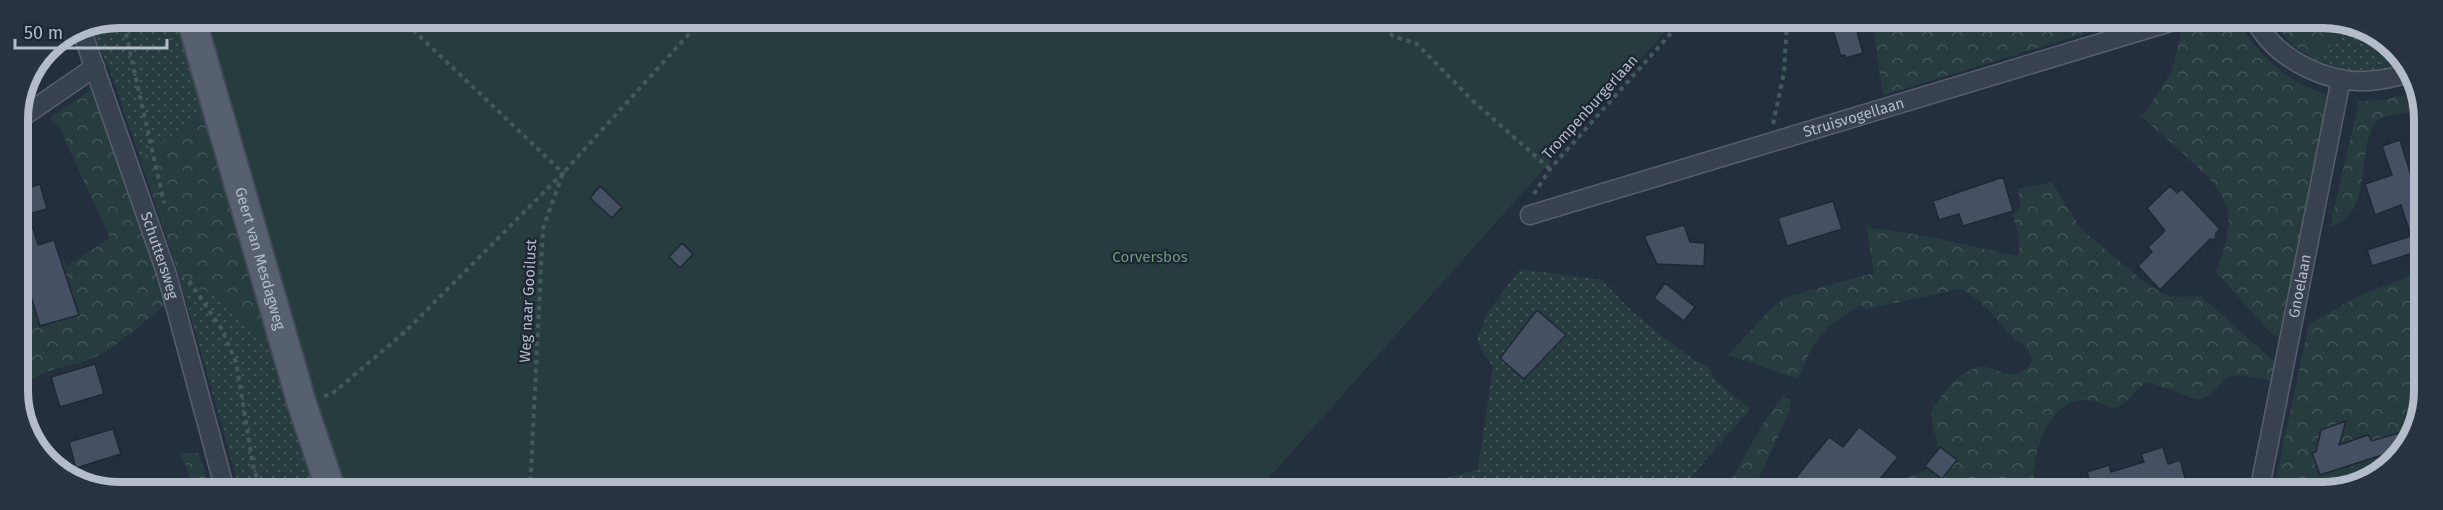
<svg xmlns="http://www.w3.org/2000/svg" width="2443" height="510" font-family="'Fira Sans',sans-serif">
<defs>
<pattern id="grass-dots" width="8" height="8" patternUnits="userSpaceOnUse" patternTransform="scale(1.5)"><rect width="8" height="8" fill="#263c3f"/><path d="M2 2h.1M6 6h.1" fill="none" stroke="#435659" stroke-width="1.8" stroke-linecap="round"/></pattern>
<pattern id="forest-crowns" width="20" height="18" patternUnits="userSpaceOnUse" patternTransform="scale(1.5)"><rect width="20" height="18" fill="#263c3f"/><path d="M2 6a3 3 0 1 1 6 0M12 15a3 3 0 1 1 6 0" fill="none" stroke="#435659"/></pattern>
</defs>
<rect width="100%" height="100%" fill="#242f3e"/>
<!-- grass -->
<path fill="url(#grass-dots)" d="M185 25 212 109 140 158 113 79 91 26Z
M2367 33 2395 47 2406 67 2355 73 2315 60 2341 36Z
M1520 269 1602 280 1630 309 1660 335 1694 360 1709 367 1715 380 1750 409 1679 491H1434L1429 483 1478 469 1493 367 1482 351 1477 338 1488 312Z
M179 275 201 291 221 294 255 334 276 335 316 484 307 490H240Z"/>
<!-- forest -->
<path fill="url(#forest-crowns)" d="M2129 20 1883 95 1872 21Z
M2210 20H2238C2260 61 2292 85 2336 98L2284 340 2271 333 2216 272C2225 250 2234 223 2224 200 2214 176 2162 136 2142 117L2172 71 2182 29Z
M2271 20H2343L2367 33 2341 36 2315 60 2293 45Z
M89 91 98 98 166 304C140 324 117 349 86 361 63 369 33 369 20 392V335L24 334C26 318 19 302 19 285L63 259 67 266 110 238 60 129 49 118Z
M2419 92 2423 108 2381 118 2375 123C2355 156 2375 211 2330 227L2359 101 2383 100Z
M212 109 276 335 255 334 221 294 201 292 179 275 140 158Z
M2052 182 2081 229 2144 282 2162 293 2177 297 2201 296 2278 365 2274 381C2261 379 2237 371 2226 379 2215 387 2211 396 2198 400L2149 382C2135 387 2130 403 2113 409 2103 404 2094 399 2082 400 2046 402 2029 462 2034 492L1879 491C1899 473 1934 481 1937 449 1938 434 1928 424 1933 408 1945 392 1957 373 1977 368 1996 362 2008 386 2028 366 2040 356 2022 345 2014 338 1995 320 1985 300 1960 289L1866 309 1860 305 1828 327 1811 349 1798 379 1728 355 1771 309 1786 297 1874 273 1866 227 1931 237 2017 256C2023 244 2017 228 2013 216L2020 208 2018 189Z
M2423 271V410L2391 467 2330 492H2273L2309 324 2361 295Z
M1783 396 1791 401 1789 412 1753 491H1725L1761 427Z
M180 453H198L212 490H189V474Z"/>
<!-- park -->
<path fill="#263c3f" d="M1674 22 1257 491H925L916 483 909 491 339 490 200 25Z"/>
<!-- building -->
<path fill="#455162" stroke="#1f2835" stroke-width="1.5" d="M1830 21H1854L1863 53 1846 58 1845 55 1841 56Z
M2400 140 2414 185 2420 168 2423 169V263L2420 264 2416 252 2372 266 2367 250 2411 236 2401 205 2375 215 2365 184 2392 175 2382 146Z
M2003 177 2013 211 1963 226 1959 214 1939 220 1933 201Z
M40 184 47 209 29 214 38 245 54 240 79 315 40 326 25 277 19 279V191Z
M600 186 622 207 612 218 590 198Z
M2170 186 2177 193 2182 189 2220 229 2216 233 2215 240 2210 239 2160 290 2138 266 2152 252 2148 247 2165 231 2147 208Z
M1833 201 1842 229 1787 246 1778 218Z
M1684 225 1690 242 1705 243 1704 266 1657 264 1644 236Z
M682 243 693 254 680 268 669 257Z
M1665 283 1695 307 1684 321 1654 298Z
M1537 310 1566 335 1524 379 1500 358Z
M95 364 104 394 60 407 51 377Z
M2346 421 2339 445 2368 435 2372 441 2413 429 2401 449 2320 475 2312 453 2316 452 2321 430Z
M1859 427 1898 457 1870 491H1785L1829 437 1843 447Z
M113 429 121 454 76 468 69 442Z
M1940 447 1957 460 1942 479 1925 466Z
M2163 447 2168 464 2180 460 2189 492H2093L2087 472 2109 465 2111 472 2144 462 2141 454Z"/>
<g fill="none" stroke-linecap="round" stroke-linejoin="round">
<defs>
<g id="street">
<path d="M2255 20C2277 61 2332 87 2377 80 2388 79 2399 76 2409 73"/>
<path id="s1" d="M80 26 167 275 225 490"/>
<path d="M18 120 95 67"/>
<path id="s2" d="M1530 215 2177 20"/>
<path id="s3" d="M2259 492 2341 79"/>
</g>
<g id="primary">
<path id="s4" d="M193 25 302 404 331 490"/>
</g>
</defs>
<!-- street casing -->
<use href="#street" stroke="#565f6c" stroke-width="21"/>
<!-- primary casing -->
<use href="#primary" stroke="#414a57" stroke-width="32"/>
<!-- path -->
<path stroke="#44595c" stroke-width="4" stroke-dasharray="4.5 4.5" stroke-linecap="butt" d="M1376 22 1393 36 1417 44 1473 101 1550 169
M124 25 164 203
M1773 124 1784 73 1787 21
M1534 194 1550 169 1681 22
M189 281 221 328 236 362 254 471 262 487 258 490
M324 396 332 394 406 331 563 173 408 25
M530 490 543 228 563 173 698 24"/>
<!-- street -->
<use href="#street" stroke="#38414e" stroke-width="18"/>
<!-- primary -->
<use href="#primary" stroke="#56606e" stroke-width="28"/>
</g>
<g text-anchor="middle" stroke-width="4.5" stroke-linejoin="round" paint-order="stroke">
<!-- street labels -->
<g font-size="15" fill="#b4bcc9" stroke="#1d2633">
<text transform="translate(1590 107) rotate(-48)" y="5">Trompenburgerlaan</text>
<text dy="5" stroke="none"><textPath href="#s2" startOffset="338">Struisvogellaan</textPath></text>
<text dy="5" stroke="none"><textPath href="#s1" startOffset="243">Schuttersweg</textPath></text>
<text dy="5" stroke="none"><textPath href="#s4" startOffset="243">Geert van Mesdagweg</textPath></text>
<text dy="5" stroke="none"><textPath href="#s3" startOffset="210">Gnoelaan</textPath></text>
<text transform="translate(528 301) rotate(-87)" y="5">Weg naar Gooilust</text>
</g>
<!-- park labels -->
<g font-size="15" fill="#6b9a76" stroke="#1d2633">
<text x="1150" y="262">Corversbos</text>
</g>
</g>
<!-- crop -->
<path d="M0 0H2443V510H0ZM119 28H2323A91 91 0 0 1 2414 119V391A91 91 0 0 1 2323 482H119A91 91 0 0 1 28 391V119A91 91 0 0 1 119 28Z" fill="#29323f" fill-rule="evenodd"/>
<path fill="none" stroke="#b4bcc9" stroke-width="8" d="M119 28H2323A91 91 0 0 1 2414 119V391A91 91 0 0 1 2323 482H119A91 91 0 0 1 28 391V119A91 91 0 0 1 119 28Z"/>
<!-- scale -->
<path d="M15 39v9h152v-9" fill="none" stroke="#b4bcc9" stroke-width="3"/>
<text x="24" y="39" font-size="18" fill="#b4bcc9" stroke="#1d2633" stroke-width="4.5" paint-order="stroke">50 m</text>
</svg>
